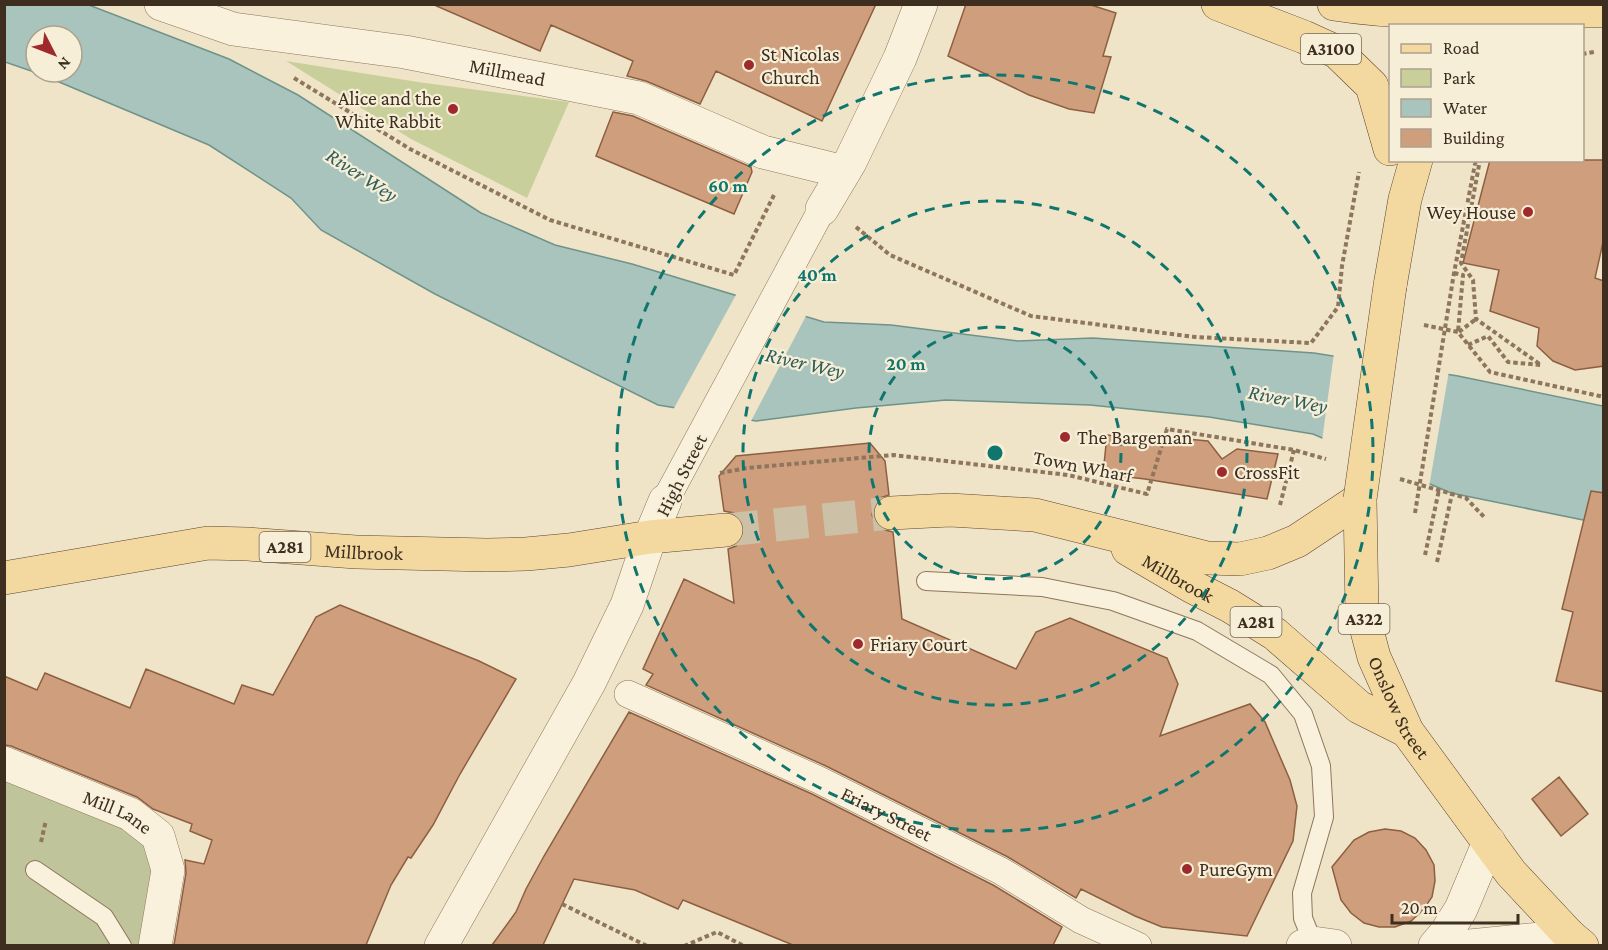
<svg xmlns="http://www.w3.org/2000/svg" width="1608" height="950" font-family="'Crimson Pro',serif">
<rect width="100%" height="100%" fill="#f0e4c8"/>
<!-- green -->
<path fill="#c9cf9b" d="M286 61 418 82 569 102 527 198 411 139Z"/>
<!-- cemetery -->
<path fill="#bfc49a" d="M4 778 120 821 153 852 152 892 140 945H5Z"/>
<!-- water -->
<path fill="#a9c4bc" stroke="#6f938a" stroke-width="1.5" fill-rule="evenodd" d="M5 5H89L229 59 298 95 481 213 555 245 632 264 824 322 891 325 1018 341 1093 338 1314 353 1458 376 1603 406V524L1451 493 1313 434 1209 417 1090 405 946 400 856 408 756 421 658 405 435 294 321 230 291 198 209 145 40 74 5 62ZM36 36H72V72H36Z"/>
<!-- pier -->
<path fill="#f0e4c8" d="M737 293 807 314 750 423 673 410Z
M1334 353 1449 371 1429 487 1322 441Z"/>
<!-- building -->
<path fill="#cf9f7d" stroke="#8d5f41" stroke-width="1.5" d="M432 4H876L822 121 716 71 700 104 646 81 627 76 633 61 551 25 540 51Z
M966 4H1088L1116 13 1103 56 1111 57 1094 113 1069 109 1029 95 948 56Z
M613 112 633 116 751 167 752 172 734 214 596 156Z
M1490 160H1604V238L1595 278 1604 281V366L1575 370 1553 361 1537 346 1539 328 1490 311 1499 270 1463 263Z
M1107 435 1172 442 1177 438 1208 441 1222 459 1237 449 1278 454 1267 499 1145 479 1103 474Z
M870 443 885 461 889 495 880 498 875 504 872 515 876 524 882 529 893 532 902 619 1016 669 1036 632 1070 618 1167 658 1178 684 1160 736 1250 704 1265 722 1290 780 1297 806 1293 841 1247 936 1162 927 1135 916 1081 889 1076 898 1008 857 826 766 646 685 653 674 643 669 684 579 734 603 728 549 736 546 743 538 745 528 742 520 734 513 724 511 719 476 736 456Z
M1591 491 1604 493V692L1556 681 1573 612 1562 609Z
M340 605 479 661 516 679 460 774 433 825 411 858 408 857 391 885 366 945H174L186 873 185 860 204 864 212 840 190 831 192 824 153 809 137 797 11 746 4 745V676L37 690 45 673 130 708 146 669 234 704 242 685 273 695 316 617Z
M629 712 812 794 993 885 1062 927 1053 945H793L683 900 678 909 635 890 574 879 543 945H492L516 912 526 889 544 856Z
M1559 777 1588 814 1561 836 1532 799Z
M1385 829 1401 831 1415 838 1426 850 1434 865 1435 881 1432 897 1423 910 1411 921 1395 927H1379L1364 923 1351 913 1341 900 1332 867 1354 840 1369 832Z"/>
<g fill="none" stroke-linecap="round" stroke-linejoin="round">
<!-- primary-tunnel -->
<path stroke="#ccc0a6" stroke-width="33" stroke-dasharray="33 16" stroke-linecap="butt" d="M726 530 891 513"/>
<defs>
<path id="service" d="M926 581 1042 587 1113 601 1197 631 1271 675 1303 714 1321 766 1324 817 1302 893 1303 918 1313 943
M35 870 104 917 122 946"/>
<g id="pedestrian">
<path d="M665 501 822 209"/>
<path id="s1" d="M628 694 819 780 1001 871 1081 920 1138 946"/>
</g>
<g id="minor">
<path id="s2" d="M161 4 233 29 405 52 639 98 763 152 844 172"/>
<path d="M822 209 850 162 900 58 921 4"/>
<path id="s3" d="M4 763 130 814 158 836 168 870 155 946"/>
<path d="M441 946 589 683 627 605 650 537 665 501"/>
<path d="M1303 946 1313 943 1335 946"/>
<path d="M1435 946 1446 933 1461 909 1489 842"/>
<path d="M1470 946 1570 936"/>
</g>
<g id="primary">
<path d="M1218 4 1304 37 1337 52 1372 86 1390 149"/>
<path d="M1334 4C1421 18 1515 10 1604 11"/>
<path d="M1390 286 1405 199 1416 160"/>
<path id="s4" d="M1360 499 1362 612 1374 657 1407 731 1511 873 1570 936 1582 946"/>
<path d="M891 513 950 510 1035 515 1207 558 1240 559 1268 553 1297 541 1360 499"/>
<path id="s5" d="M1128 549 1191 586 1230 606 1275 634 1359 707 1407 731"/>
<path id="s6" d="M4 578 208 543 248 544 356 552 487 555 526 554 569 550 650 537 726 530"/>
</g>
</defs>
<!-- service casing -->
<use href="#service" stroke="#8d765c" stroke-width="20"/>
<!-- pedestrian casing -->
<use href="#pedestrian" stroke="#8d765c" stroke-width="28"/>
<!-- minor casing -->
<use href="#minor" stroke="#8d765c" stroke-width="34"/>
<!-- primary casing -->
<use href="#primary" stroke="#5b4430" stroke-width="34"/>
<!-- path -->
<path stroke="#8d765c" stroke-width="4" stroke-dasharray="4.5 3" stroke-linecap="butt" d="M1582 54 1594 52
M294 78 410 149 550 220 734 275 774 195
M1475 164 1476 160
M856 227 890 255 1031 316 1195 337 1311 343 1338 307 1342 266 1359 172
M1454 273 1463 275 1458 332
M1424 325 1458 332 1490 372 1604 397
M1459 332 1476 319
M1468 345 1488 336 1508 362 1541 365 1476 319 1473 280 1461 263 1480 160
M720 473 747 468 893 455 1068 475 1147 494 1167 429 1294 450 1326 459
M1400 479 1466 498 1485 518
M1280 505 1294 450
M1425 555 1439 490
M1437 562 1452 494
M41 842 46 820
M562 904 647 946
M684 946 717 932 744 946"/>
<!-- service -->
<use href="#service" stroke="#faf1dc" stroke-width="18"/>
<!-- pedestrian -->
<use href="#pedestrian" stroke="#faf1dc" stroke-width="27"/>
<!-- minor -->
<use href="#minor" stroke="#faf1dc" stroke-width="33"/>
<!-- primary -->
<use href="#primary" stroke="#f3d9a0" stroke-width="33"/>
<defs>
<path id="primary-bridge" d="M1360 499 1390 286"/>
</defs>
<!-- primary-bridge casing -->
<use href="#primary-bridge" stroke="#5b4430" stroke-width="34" stroke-linecap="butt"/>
<!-- path-bridge -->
<path stroke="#8d765c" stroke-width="4" stroke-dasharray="4.5 3" stroke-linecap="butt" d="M1415 513 1454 273 1475 164"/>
<!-- primary-bridge -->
<use href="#primary-bridge" stroke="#f3d9a0" stroke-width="33"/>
</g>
<!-- distance rings -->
<g fill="none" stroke="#0f766e" stroke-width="3" stroke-dasharray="10 8">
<circle cx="995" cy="453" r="126"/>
<circle cx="995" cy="453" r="252"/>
<circle cx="995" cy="453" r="378"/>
</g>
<!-- markers -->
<g fill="#9e2a2b" stroke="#f7eed8" stroke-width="2">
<circle cx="749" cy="65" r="6"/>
<circle cx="453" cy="109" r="6"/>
<circle cx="1528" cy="212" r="6"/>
<circle cx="1065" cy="437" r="6"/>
<circle cx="1222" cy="472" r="6"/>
<circle cx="858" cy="644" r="6"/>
<circle cx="1187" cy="869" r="6"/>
</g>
<g text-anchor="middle" stroke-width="4.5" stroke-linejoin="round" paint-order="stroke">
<!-- shield labels -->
<g fill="#f7eed8" stroke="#756857" stroke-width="1.5">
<rect x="1301" y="34" width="60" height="30" rx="4.5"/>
<rect x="259.5" y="532" width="51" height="30" rx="4.5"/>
<rect x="1338.5" y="604" width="51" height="30" rx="4.5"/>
<rect x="1230.5" y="607" width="51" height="30" rx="4.5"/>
</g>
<g font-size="18" font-weight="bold" fill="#3d2e20">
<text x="1331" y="55">A3100</text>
<text x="285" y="553">A281</text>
<text x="1364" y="625">A322</text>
<text x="1256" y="628">A281</text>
</g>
<!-- poi labels -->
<g font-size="20" fill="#3d2e20" stroke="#f7eed8" text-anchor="start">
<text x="761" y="61">St Nicolas<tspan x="761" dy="23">Church</tspan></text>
<text x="441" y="105" text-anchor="end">Alice and the<tspan x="441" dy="23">White Rabbit</tspan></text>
<text x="1516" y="219" text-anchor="end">Wey House</text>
<text x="1077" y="444">The Bargeman</text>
<text x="1234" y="479">CrossFit</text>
<text x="870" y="651">Friary Court</text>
<text x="1199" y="876">PureGym</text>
</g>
<!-- street labels -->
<g font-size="20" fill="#3d2e20" stroke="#f7eed8">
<text dy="7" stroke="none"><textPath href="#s2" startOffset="354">Millmead</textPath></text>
<text transform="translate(1083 466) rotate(11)" y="7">Town Wharf</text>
<text transform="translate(681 475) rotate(-63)" y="7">High Street</text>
<text dy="7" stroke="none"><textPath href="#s6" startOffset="363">Millbrook</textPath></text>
<text dy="7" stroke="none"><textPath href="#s5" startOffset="58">Millbrook</textPath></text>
<text dy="7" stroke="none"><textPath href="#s4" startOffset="216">Onslow Street</textPath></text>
<text dy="7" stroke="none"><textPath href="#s1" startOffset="285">Friary Street</textPath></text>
<text dy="7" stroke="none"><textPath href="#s3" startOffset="124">Mill Lane</textPath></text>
</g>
<!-- water labels -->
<g font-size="21" font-style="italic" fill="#2f5d5a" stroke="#f7eed8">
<text transform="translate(362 175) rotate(33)" y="7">River Wey</text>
<text transform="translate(805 363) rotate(13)" y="7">River Wey</text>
<text transform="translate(1288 399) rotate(11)" y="7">River Wey</text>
</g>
</g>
<circle cx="995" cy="453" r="9" fill="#0f766e" stroke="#f7eed8" stroke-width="3"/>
<g font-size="18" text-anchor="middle" font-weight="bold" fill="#0f766e" stroke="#f7eed8" stroke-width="4.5" stroke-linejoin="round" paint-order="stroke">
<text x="728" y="192">60 m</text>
<text x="817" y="281">40 m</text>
<text x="906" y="370">20 m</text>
</g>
<!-- border -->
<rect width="1608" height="950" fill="none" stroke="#3d2e20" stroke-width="12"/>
<!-- legend -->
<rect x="1389" y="24" width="195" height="138" fill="#f7eed8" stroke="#ada18e" stroke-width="1.5"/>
<rect x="1401" y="44" width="30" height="9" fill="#f3d9a0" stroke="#ada18e" stroke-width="1.5"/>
<text x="1443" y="54" font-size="18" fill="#3d2e20">Road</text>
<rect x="1401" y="69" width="30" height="18" fill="#c9cf9b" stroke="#ada18e" stroke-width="1.5"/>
<text x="1443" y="84" font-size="18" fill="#3d2e20">Park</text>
<rect x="1401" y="99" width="30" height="18" fill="#a9c4bc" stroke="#ada18e" stroke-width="1.5"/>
<text x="1443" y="114" font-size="18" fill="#3d2e20">Water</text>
<rect x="1401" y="129" width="30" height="18" fill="#cf9f7d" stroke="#ada18e" stroke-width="1.5"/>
<text x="1443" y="144" font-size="18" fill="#3d2e20">Building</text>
<!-- north arrow -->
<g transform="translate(54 54) rotate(132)"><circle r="28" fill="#f7eed8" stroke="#ada18e" stroke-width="1.5"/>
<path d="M0-4.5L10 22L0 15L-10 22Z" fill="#9e2a2b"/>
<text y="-9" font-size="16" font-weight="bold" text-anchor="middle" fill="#3d2e20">N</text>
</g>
<!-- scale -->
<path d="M1392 914v9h126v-9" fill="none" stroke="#3d2e20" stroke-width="3"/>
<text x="1401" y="914" font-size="18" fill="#3d2e20" stroke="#f7eed8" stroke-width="4.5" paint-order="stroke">20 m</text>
</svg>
